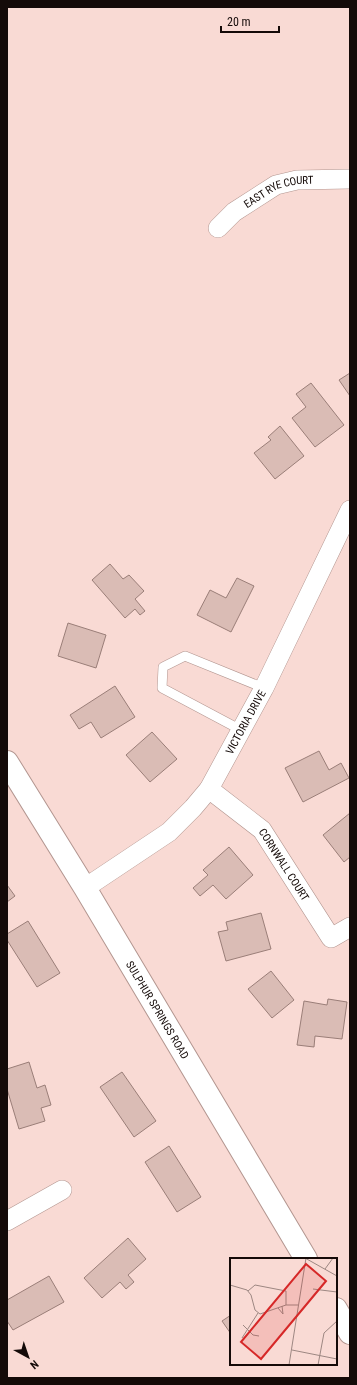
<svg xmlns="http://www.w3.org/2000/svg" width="357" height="1385" font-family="'Roboto Condensed',sans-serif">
<rect width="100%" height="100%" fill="#f9dad4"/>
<!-- building -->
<path fill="#dabcb5" stroke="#9a7e78" d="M350 373V396L339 380Z
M311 383 344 425 315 447 292 418 306 407 296 394Z
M280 426 304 456 275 479 254 453 271 440 268 437Z
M110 564 123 579 129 575 144 591 135 599 145 611 140 615 135 609 125 618 92 580Z
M237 578 254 586 231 632 197 615 210 590 226 598Z
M68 623 106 635 96 668 58 656Z
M115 686 135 717 101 738 91 722 79 729 70 715Z
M152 732 177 759 150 782 126 755Z
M319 751 329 770 341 763 349 778 303 802 285 768Z
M350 813V857L344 862 323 835Z
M229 847 253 875 226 899 213 885 200 896 193 888 208 875 203 870Z
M7 885 15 896 7 902Z
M261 913 271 949 226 961 218 932 228 930 226 922Z
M28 921 60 973 37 987 7 940V934Z
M271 971 294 1000 272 1018 248 989Z
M328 999 347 1002 342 1039 315 1036 314 1047 297 1045 304 1001 327 1005Z
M29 1062 37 1088 45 1085 51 1105 41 1108 45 1121 19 1129 7 1089V1069Z
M122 1072 156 1121 134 1137 100 1087Z
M169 1146 201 1197 177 1212 145 1162Z
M128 1238 146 1259 128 1275 134 1282 126 1289 120 1282 102 1298 84 1278Z
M49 1276 64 1302 13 1330 7 1321V1300Z
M231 1315V1334L222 1321Z"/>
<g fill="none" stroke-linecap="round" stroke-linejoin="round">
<defs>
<path id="service" d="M241 730 162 688 163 667 185 656 264 688"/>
<g id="minor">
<path id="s1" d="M218 228 234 212 276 185 297 180 350 179"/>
<path id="s2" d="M209 789 262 830 331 938 350 927"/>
<path id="s3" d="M85 888 169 832 193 808 209 789 264 688 350 510"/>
<path d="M7 1221 62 1190"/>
</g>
<g id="tertiary">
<path id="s4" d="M7 762 85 888 306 1259"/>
<path d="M336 1309 350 1333"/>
</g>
</defs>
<!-- service casing -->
<use href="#service" stroke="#b39690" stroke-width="10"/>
<!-- minor casing -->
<use href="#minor" stroke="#b39690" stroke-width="20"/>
<!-- tertiary casing -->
<use href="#tertiary" stroke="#b39690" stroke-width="24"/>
<!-- service -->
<use href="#service" stroke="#fff" stroke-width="9"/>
<!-- minor -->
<use href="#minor" stroke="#fff" stroke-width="19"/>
<!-- tertiary -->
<use href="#tertiary" stroke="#fff" stroke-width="22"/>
</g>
<g text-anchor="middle" stroke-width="3" stroke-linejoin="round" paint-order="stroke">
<!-- street labels -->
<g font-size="11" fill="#140a08" stroke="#f9dad4">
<text dy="4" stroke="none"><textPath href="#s1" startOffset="73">EAST RYE COURT</textPath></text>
<text dy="4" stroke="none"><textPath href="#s3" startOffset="236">VICTORIA DRIVE</textPath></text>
<text dy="4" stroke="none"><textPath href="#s2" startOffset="108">CORNWALL COURT</textPath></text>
<text dy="4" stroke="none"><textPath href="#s4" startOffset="290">SULPHUR SPRINGS ROAD</textPath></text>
</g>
</g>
<!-- overview -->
<g transform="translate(230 1258)">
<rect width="107" height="107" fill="#f9dad4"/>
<path fill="none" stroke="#9d8782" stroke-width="1" d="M75 0 107 18M95 11 103 0M0 27 17 32 21 37 25 52 30 56 56 47H68M83 31 107 34M18 33 25 27 56 33V47M48 50 53 56 52 48M13 67 23 77 29 78M12 80 28 55M62 92 107 101M59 107 76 0M88 107 94 75 107 63"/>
<path fill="#d62828" fill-opacity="0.15" stroke="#d62828" stroke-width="2" d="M76 6 96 23 31 101 11 84Z"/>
<rect width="107" height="107" fill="none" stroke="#140a08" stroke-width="2"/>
</g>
<!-- border -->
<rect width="357" height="1385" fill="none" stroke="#140a08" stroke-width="16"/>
<!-- north arrow -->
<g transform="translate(28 1357) rotate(140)" stroke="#f9dad4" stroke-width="3" paint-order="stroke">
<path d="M0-3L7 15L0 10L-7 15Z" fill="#140a08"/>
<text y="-6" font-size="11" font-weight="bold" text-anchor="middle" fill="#140a08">N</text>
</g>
<!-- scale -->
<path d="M221 26v6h58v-6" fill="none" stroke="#140a08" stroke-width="2"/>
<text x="227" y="26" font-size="12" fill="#140a08" stroke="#f9dad4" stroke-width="3" paint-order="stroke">20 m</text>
</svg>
